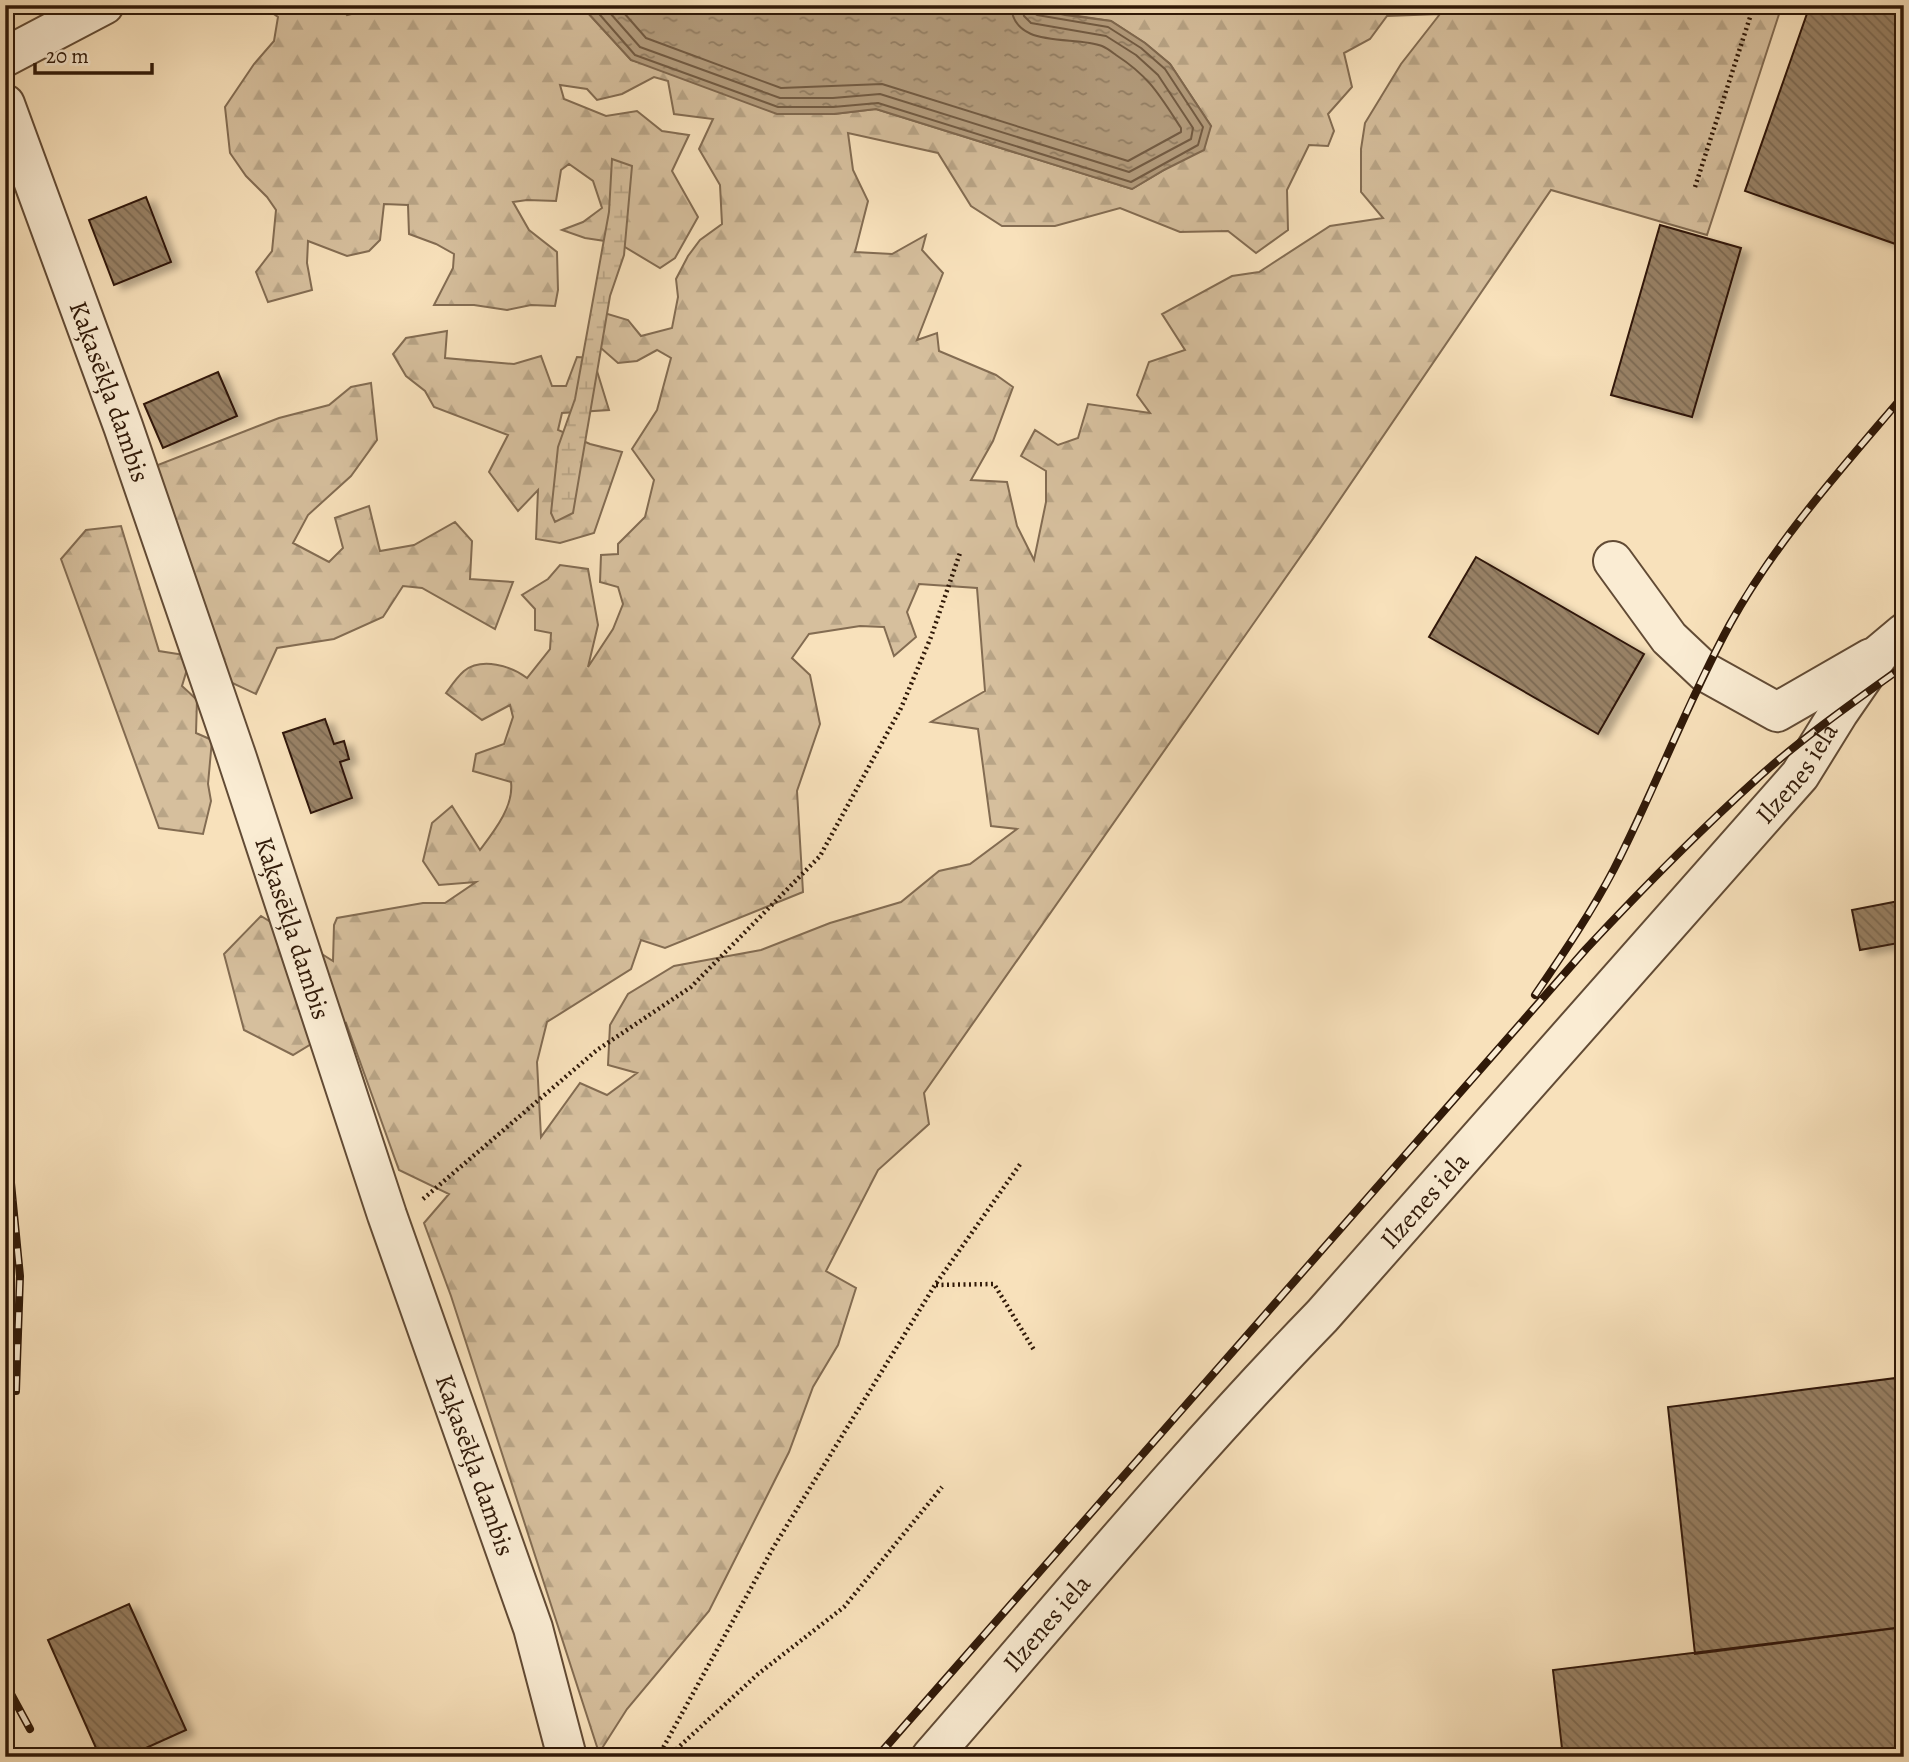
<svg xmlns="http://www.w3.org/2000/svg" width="1909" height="1762" font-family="Alegreya,serif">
<defs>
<pattern id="forest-firs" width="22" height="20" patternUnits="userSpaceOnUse" patternTransform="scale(1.75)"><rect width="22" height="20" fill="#d6bf9d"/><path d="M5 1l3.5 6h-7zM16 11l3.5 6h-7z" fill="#b8a486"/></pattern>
<pattern id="wetland-marsh" width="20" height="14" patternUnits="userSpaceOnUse" patternTransform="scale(1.75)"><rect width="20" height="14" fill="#d6bf9d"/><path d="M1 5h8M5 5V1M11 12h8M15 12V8" fill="none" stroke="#b8a486"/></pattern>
<pattern id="water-ripples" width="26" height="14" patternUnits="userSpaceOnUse" patternTransform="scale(1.75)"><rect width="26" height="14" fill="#b49d7e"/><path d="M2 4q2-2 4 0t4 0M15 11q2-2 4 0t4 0" fill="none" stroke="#937f65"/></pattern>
<pattern id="building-back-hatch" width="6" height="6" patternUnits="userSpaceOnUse" patternTransform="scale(1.75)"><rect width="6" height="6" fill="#988165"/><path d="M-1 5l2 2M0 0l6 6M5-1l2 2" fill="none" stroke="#7c6951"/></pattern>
<filter id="shadow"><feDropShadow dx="8" dy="4.5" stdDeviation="3.5" flood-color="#0004"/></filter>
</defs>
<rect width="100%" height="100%" fill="#f8e1bb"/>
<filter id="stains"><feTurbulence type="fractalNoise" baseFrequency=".00286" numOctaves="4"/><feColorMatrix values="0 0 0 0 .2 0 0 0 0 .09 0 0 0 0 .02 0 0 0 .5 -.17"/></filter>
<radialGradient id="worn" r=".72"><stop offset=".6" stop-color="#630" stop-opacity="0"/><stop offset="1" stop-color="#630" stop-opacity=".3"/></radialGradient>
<!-- forest -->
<path fill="url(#forest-firs)" stroke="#836c52" stroke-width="2" fill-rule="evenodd" d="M261 5H340L347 15 368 10 366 5H526L588 13 631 60 834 114 876 109 1132 189 1164 170 1211 126 1170 64 1145 43 1111 21 1065 14 1063 5H1782L1707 235 1551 190 1317 533 924 1093 929 1124 878 1170 826 1271 856 1288 838 1345 813 1387 789 1452 709 1611 627 1709 599 1753 451 1296 424 1223 449 1194 399 1170 346 1023 293 1055 244 1030 224 954 261 916 333 961 334 925 337 918 423 903H445L476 882 439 885 423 861 432 823 452 806 480 850C495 830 514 806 511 782L473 771 476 754 504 744 513 717 510 705 482 720 446 693C451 686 457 677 464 671 482 657 511 666 527 678L550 649 551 633 535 630V609L522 595 548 579 560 565 588 569 598 625 588 667 613 629 623 604 618 587 600 582 601 555 618 554V544L645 517 654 480 632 449 657 410 671 358 657 350 637 361 618 363 594 342 601 312 628 320 641 336 672 328 678 297 676 279 688 256 700 240 722 224 720 185 699 149 713 119 674 114 668 81 654 77 622 94 597 100 587 89 560 85 564 99 606 116 637 111 662 131 689 135 672 171 698 217 675 258 660 268 618 243 585 238 562 230 583 222 602 208 593 181 569 164 561 170 556 201 527 200 513 202 529 230 557 252 558 290 555 306 531 305 507 310 474 305H434L453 268 454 254 436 244 409 234 408 205 384 204 380 240 369 251 347 256 308 241 307 263 312 290 268 302 256 272 272 251 276 210 267 197 246 176 230 153 225 107 254 64 274 41 278 17ZM1440 14 1401 64 1365 123 1361 149V192L1383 218 1330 226 1259 272 1232 276 1162 314 1185 350 1149 362 1137 395 1150 413 1088 404 1078 438 1058 445 1035 430 1021 456 1046 471V502L1034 560 1017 526 1007 482 971 480 993 441 1013 387 996 375 939 351 937 333 917 340 943 273 922 250 926 235 892 254 855 252 868 201 853 170 848 133 938 153 971 206 1002 226H1055L1120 208 1180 232 1228 231 1256 253 1288 230 1287 190 1309 145 1328 146 1334 131 1328 114 1352 87 1344 53 1370 39 1387 16ZM919 584 977 588 985 691 931 722 978 729 991 826 1017 829 970 864 939 871 901 902 830 923 761 950 674 966 628 994 610 1025 608 1065 637 1073 607 1095 580 1083 541 1137 537 1062 547 1022 631 969 641 940 665 948 803 892 797 791 820 724 810 675 792 658 809 634 860 626 884 627 894 656 916 637 907 612Z
M447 331 445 358 514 364 541 356 552 386H566L577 357 593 358 609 410 562 413 558 430 590 444 622 452 594 533 560 543 536 539 538 490 518 511 489 472 508 435 434 407 425 391 406 376 393 354 406 338Z
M371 383 377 440 351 476 308 515 293 543 329 562 343 548 335 518 369 506 380 551 414 545 455 522 472 541 470 579 513 582 495 629 422 588 403 586 383 617 334 639 277 648 256 694 228 681 150 468 279 418 329 405 351 387Z
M121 526 159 651 191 656 182 686 197 700 196 733 212 740 208 784 211 801 203 834 159 828 61 559 86 530Z"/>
<!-- wetland -->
<path fill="url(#wetland-marsh)" stroke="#836c52" stroke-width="2" d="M612 159 632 166 624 255 610 296 573 513 555 522 551 513 558 447 575 399 609 212Z"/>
<!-- water -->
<path fill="url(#water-ripples)" stroke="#7f684f" stroke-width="2" d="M526 5H1022L1065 15 1111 21 1145 43 1170 64 1211 126 1204 150 1164 170 1132 189 876 109 834 114H777L631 60 588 13Z"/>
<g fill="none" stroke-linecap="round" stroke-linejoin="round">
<!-- shore -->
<path stroke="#725b43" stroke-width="2" d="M586 5 594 8 635 55 778 107H833L878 103 1131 182 1198 145 1203 127 1165 69 1141 48 1108 27 1037 15 1031 11 1030 5
M603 5 640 47 780 98H833L880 94 1129 172 1191 139 1193 128 1158 75 1136 55 1106 36 1031 23 1024 16 1022 5
M617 5 646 38 781 88 882 84 1128 161 1181 132V128C1160 96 1150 77 1116 55 1112 52 1107 48 1102 46 1074 35 1013 50 1011 5"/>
</g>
<!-- building -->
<path fill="url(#building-back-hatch)" stroke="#301908" stroke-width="2" filter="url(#shadow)" d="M1810 5H1904V247L1745 191Z
M146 197 171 262 114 285 89 220Z
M1660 225 1741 248 1692 417 1611 395Z
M218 372 237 416 163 448 144 404Z
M1476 557 1644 654 1598 734 1429 637Z
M325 719 334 744 344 741 349 759 340 762 352 798 311 813 283 733Z
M1904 900V942L1860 950 1852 910Z
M1904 1377V1627L1695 1654 1668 1407Z
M129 1604 186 1730 126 1757H100L48 1640Z
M1904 1627V1757H1563L1553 1670Z"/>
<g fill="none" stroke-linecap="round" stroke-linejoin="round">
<defs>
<g id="minor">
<path d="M5 57 104 5"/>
<path id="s1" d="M5 104 123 426 237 758 387 1215 533 1628 567 1757"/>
<path d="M1613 561 1669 638 1705 672 1777 712 1871 658"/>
<path id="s2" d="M931 1757C1060 1609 1185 1457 1322 1316L1800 775 1839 712 1879 654 1904 633"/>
</g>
</defs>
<!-- minor casing -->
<use href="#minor" stroke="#624b35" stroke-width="42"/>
<!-- path -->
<path stroke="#301908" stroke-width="4.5" stroke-dasharray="2 3.5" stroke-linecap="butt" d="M1695 187 1754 5
M423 1199 597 1050 691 987 820 856 901 708 931 637 960 553
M936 1285 994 1284 1034 1350
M658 1757 773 1548 935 1285 1021 1163
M668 1757 758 1674 844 1607 942 1487"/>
<!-- minor -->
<use href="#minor" stroke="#faecd3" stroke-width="38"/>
<defs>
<path id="rail" d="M1535 995C1563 954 1591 913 1614 869 1655 789 1687 703 1730 624 1776 541 1843 467 1904 395
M5 1121 20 1276 16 1391
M5 1683 30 1729
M5 1742 15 1757
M877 1757 1586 949C1642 889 1699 831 1760 776 1805 736 1855 701 1904 666"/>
</defs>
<!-- rail casing -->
<use href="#rail" stroke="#301908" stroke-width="8"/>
<!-- rail -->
<use href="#rail" stroke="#faecd3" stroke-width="5" stroke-dasharray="16" stroke-linecap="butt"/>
</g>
<g text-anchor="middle" stroke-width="5" stroke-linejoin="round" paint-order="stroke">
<!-- street labels -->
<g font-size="26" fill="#301908" stroke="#faecd3">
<text dy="9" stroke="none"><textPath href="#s1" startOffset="306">Kaķasēkļa dambis</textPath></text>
<text dy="9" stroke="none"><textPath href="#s2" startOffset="1311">Ilzenes iela</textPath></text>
<text dy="9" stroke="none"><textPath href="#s1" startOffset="873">Kaķasēkļa dambis</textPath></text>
<text dy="9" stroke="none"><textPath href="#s2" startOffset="744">Ilzenes iela</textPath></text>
<text dy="9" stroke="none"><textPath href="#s1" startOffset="1440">Kaķasēkļa dambis</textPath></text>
<text dy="9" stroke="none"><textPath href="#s2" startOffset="177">Ilzenes iela</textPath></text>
</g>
</g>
<!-- margin -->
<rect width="1909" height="1762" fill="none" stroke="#f8e1bb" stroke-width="28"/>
<rect x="7" y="7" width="1895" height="1748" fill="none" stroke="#301908" stroke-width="3.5"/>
<rect x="14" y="14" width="1881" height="1734" fill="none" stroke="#301908" stroke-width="2"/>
<!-- scale -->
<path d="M35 63v10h117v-10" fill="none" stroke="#301908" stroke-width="3.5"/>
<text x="46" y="63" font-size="21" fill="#301908" stroke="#faecd3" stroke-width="5" paint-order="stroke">20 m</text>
<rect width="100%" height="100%" filter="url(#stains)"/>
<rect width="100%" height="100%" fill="url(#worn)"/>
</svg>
